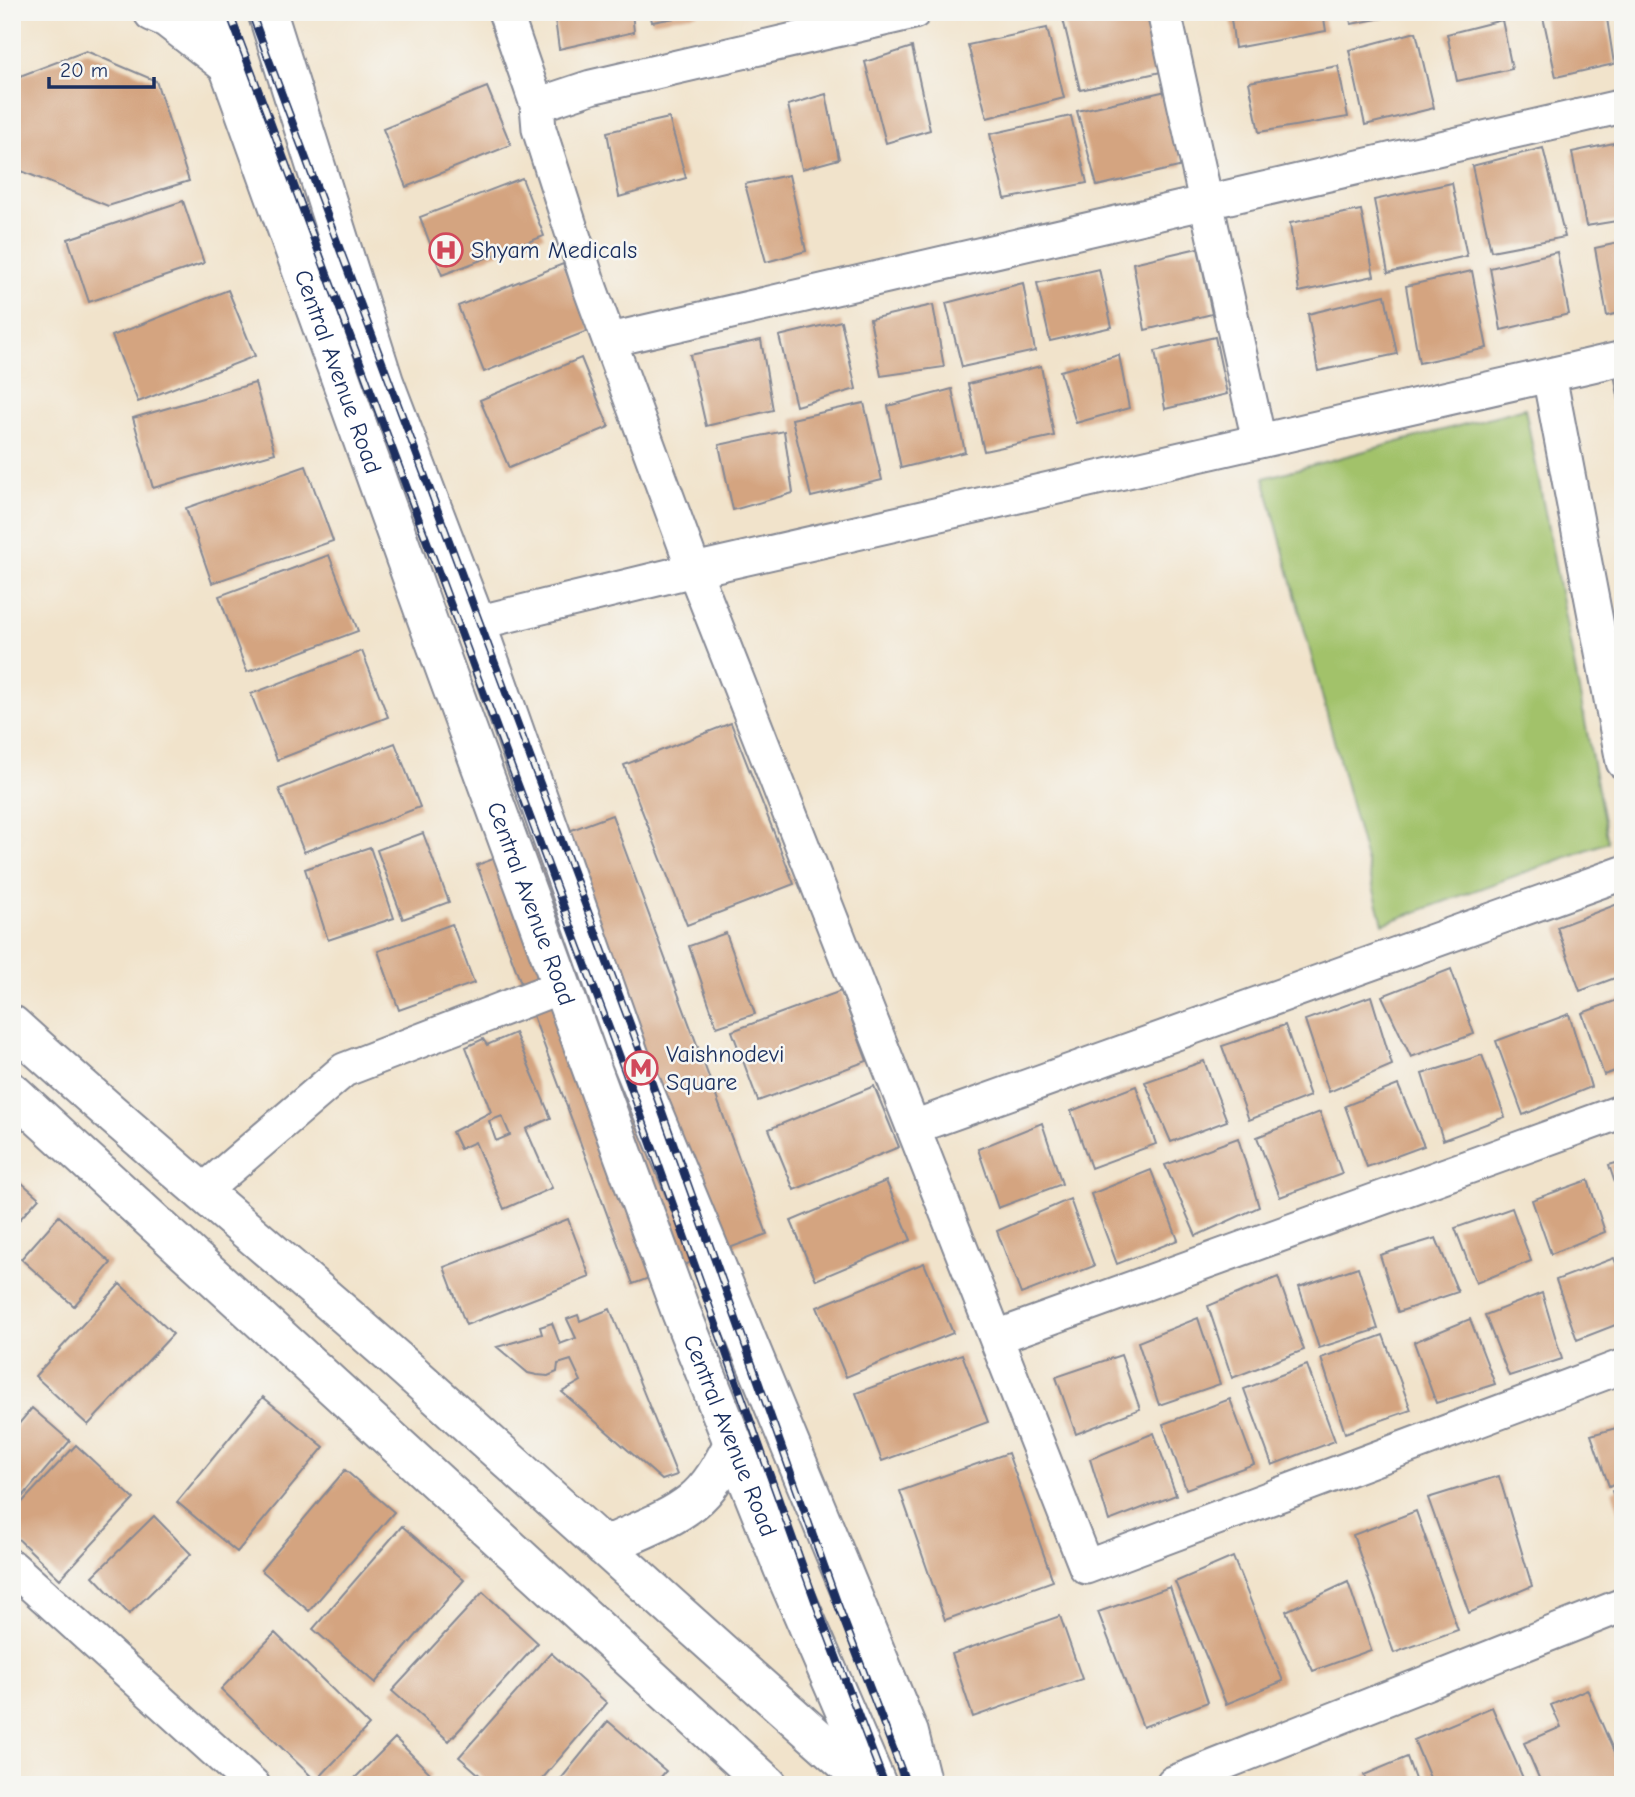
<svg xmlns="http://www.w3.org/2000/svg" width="1635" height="1797" font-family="'Comic Neue',sans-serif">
<rect width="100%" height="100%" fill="#f6f6f2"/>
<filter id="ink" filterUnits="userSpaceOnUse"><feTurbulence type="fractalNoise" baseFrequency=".0143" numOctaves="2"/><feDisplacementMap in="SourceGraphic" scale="14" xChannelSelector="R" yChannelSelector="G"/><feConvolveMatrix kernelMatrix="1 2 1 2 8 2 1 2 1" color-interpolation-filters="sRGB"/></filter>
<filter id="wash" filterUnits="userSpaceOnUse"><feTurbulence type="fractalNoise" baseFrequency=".00686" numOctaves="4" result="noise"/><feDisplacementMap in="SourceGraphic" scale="28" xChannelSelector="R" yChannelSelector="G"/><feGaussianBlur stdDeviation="1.57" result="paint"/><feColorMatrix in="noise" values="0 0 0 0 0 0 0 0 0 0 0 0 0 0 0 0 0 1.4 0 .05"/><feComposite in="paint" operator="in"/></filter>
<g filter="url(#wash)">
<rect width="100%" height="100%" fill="#f1e3cb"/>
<!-- green -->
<path fill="#a2c26a" stroke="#5e7864" stroke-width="2" d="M1525 408 1608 842 1383 924 1264 478Z"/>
<g id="blocks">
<!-- building -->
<path fill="#d4a480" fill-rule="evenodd" d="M554 12H632L634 32 559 49Z
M650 12H698V14L652 22Z
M1093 12H1148L1161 72 1080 90 1063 19Z
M1230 12H1323L1326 31 1235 48Z
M1349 12H1404V14L1351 24Z
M1566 12H1606L1614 64 1556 77 1543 17Z
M1502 20 1512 69 1457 81 1447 34Z
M1047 28 1064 98 987 118 968 45Z
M1416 32 1434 108 1365 125 1349 50Z
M912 47 930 130 886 143 865 62Z
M86 51 156 81 189 181 108 206 14 168 12 79Z
M1338 66 1348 117 1259 132 1249 82Z
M487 87 511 145 406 187 383 129Z
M1171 90 1183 166 1097 186 1077 111Z
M826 94 839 159 802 169 788 105Z
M1071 116 1087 183 1005 199 990 134Z
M669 118 686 178 619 197 607 132Z
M1623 141V220L1586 226 1572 152Z
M1543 148 1565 237 1491 251 1472 166Z
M789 175 806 251 766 262 745 184Z
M522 178 544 236 442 275 420 217Z
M1452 183 1467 256 1388 273 1374 200Z
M183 201 204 263 89 302 68 239Z
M1361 210 1374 276 1299 292 1290 223Z
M1623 242V312L1607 316 1595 248Z
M1198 248 1212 314 1145 330 1133 263Z
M1557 252 1569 314 1501 330 1490 268Z
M563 264 590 330 484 372 458 306Z
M1099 269 1112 327 1050 341 1037 283Z
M1472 271 1487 348 1419 363 1406 286Z
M1023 283 1035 351 962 367 946 303Z
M228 290 255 356 138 402 112 336Z
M1385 295 1397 354 1318 371 1308 314Z
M933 305 944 367 881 376 870 319Z
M841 321 856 389 796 406 779 336Z
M1215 337 1227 394 1165 409 1155 351Z
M761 340 773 410 706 426 690 355Z
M1119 355 1129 408 1076 423 1060 371Z
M581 358 609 427 509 468 480 400Z
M1041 366 1054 436 984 451 968 384Z
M1623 373V411L1621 412 1614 374Z
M255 383 275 453 153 488 133 418Z
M952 389 965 452 901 468 888 406Z
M864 403 882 480 811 497 792 419Z
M784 431 793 493 733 510 719 445Z
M306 466 333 541 212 583 186 508Z
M329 555 358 631 247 672 219 596Z
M362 651 388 717 277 760 251 694Z
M731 723 794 884 687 925 624 765Z
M395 743 420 807 304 852 279 789Z
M612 815 767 1234 633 1284 477 865Z
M423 833 449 902 403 919 377 850Z
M370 847 394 918 328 940 305 869Z
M1623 902V975L1580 991 1557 927Z
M452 924 474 983 399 1010 378 951Z
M726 933 755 1014 717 1027 689 946Z
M1451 969 1474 1034 1411 1057 1382 996Z
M841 991 867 1061 758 1101 732 1031Z
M1371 996 1392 1065 1329 1092 1305 1020Z
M1623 998V1068L1604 1075 1582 1013Z
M1569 1014 1591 1087 1523 1115 1496 1041Z
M1285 1025 1310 1096 1249 1120 1222 1046Z
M515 1033 551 1118 526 1129 552 1188 504 1209 475 1142 460 1149 452 1132 491 1112 466 1047 483 1039 487 1045ZM502 1116 510 1135 496 1141 489 1121Z
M1482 1055 1505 1117 1443 1140 1422 1074Z
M1204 1061 1227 1121 1171 1142 1145 1082Z
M1398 1085 1424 1146 1367 1167 1345 1106Z
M874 1086 899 1147 794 1190 769 1129Z
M1136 1086 1156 1144 1091 1168 1071 1111Z
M1320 1112 1342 1174 1280 1197 1257 1137Z
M1042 1123 1062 1184 998 1208 978 1149Z
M1238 1138 1259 1207 1196 1236 1165 1165Z
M1623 1161V1204H1622L1609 1165Z
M1151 1170 1178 1240 1117 1264 1091 1194Z
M12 1174 39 1198 12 1228Z
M1588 1180 1605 1232 1551 1254 1532 1200Z
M886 1181 911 1240 816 1280 791 1221Z
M1070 1199 1094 1266 1021 1294 997 1231Z
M1512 1208 1531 1261 1476 1283 1455 1228Z
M59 1216 111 1263 74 1306 21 1259Z
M568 1219 590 1277 466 1325 444 1267Z
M1436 1238 1458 1292 1398 1312 1380 1255Z
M1614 1258 1623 1282V1322L1577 1340 1556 1280Z
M924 1263 953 1333 846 1377 817 1307Z
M1358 1267 1378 1329 1319 1348 1299 1287Z
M1278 1277 1304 1350 1232 1378 1208 1306Z
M120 1284 173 1334 88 1425 35 1376Z
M1542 1293 1562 1359 1509 1376 1485 1315Z
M610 1309 677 1475 662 1480 562 1392 581 1381 571 1360 558 1364 557 1372 548 1376 537 1375 528 1373 497 1347 542 1334 540 1327 552 1323 560 1344 576 1338 567 1319 578 1315 580 1321Z
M1198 1318 1220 1384 1159 1405 1138 1342Z
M1470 1319 1495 1384 1436 1403 1414 1342Z
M1383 1335 1411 1410 1345 1433 1321 1358Z
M962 1354 988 1422 882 1461 856 1393Z
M1121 1355 1140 1409 1076 1434 1056 1377Z
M1307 1365 1335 1441 1272 1465 1244 1389Z
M263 1397 324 1447 237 1552 177 1502Z
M1230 1399 1254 1464 1186 1489 1163 1424Z
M32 1408 70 1441 12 1509V1432Z
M1623 1426V1481L1609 1486 1591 1435Z
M1154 1433 1176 1495 1109 1521 1090 1459Z
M76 1445 134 1499 60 1579 12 1533V1513Z
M1008 1453 1053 1581 945 1620 900 1491Z
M345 1470 394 1512 309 1611 261 1570Z
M1499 1476 1532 1586 1469 1613 1428 1498Z
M1623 1487V1521H1622L1612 1491Z
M1416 1511 1458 1630 1394 1653 1353 1535Z
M154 1516 191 1554 129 1614 93 1576Z
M402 1526 464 1580 375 1683 313 1629Z
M1233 1557 1283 1681 1226 1704 1175 1582Z
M1348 1582 1371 1650 1313 1671 1286 1611Z
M1170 1587 1208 1702 1143 1727 1098 1612Z
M483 1592 538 1643 449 1741 392 1691Z
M1060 1616 1082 1679 973 1717 952 1654Z
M275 1633 369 1725 316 1781 221 1689Z
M551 1653 607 1703 537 1785H491L459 1757Z
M1587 1689 1623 1773V1785H1542L1524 1743 1561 1727 1551 1705Z
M1492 1707 1526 1785H1433L1414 1740Z
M608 1721 666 1771 654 1785H556Z
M395 1738 432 1775 422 1785H348Z
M1407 1757 1417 1785H1368L1364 1775Z"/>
</g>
</g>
<g filter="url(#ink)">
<use href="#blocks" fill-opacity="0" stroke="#868994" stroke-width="2"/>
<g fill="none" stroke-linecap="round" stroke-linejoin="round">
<defs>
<path id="minor" d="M505 12 537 105
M914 12 591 87 537 105 539 129 590 288 694 570 1086 1567 1623 1366
M1164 12 1259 441
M610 340 1623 106
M1623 358 1549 375 1623 762
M476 623 694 570 1549 375
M914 1127 1623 873
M202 1192 344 1070 562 986
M997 1337 1623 1111
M12 1567 253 1785
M1174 1785 1173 1783 1623 1605"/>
<path id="secondary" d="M153 12 167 18 230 67
M12 1025C138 1140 271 1249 399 1362 557 1503 712 1646 871 1785
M12 1092 768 1785
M604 1547C632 1533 667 1522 692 1502 711 1487 722 1465 733 1444"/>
<g id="primary">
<path id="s1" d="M209 12 432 633 681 1312 783 1568 877 1785"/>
<path d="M267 12 384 382 476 623 630 1057 909 1733 922 1785"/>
</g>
</defs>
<!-- minor casing -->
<use href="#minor" stroke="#868994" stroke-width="37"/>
<!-- secondary casing -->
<use href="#secondary" stroke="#868994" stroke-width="42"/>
<!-- primary casing -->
<use href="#primary" stroke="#868994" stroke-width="42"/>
<!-- minor -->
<use href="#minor" stroke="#fff" stroke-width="33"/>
<!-- secondary -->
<use href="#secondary" stroke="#fff" stroke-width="38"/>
<!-- primary -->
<use href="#primary" stroke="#fff" stroke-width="38"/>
<defs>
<path id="rail" d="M229 12 625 1071 819 1612 885 1785
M251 12 645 1064 838 1605 907 1785"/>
</defs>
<!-- rail casing -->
<use href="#rail" stroke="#1b2f5e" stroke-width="8"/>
<!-- rail -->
<use href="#rail" stroke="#f6f6f2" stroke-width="5" stroke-dasharray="16" stroke-linecap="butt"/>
</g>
</g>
<!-- icons -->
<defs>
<symbol id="hospital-ring" viewBox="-11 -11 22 22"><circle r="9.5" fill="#f6f6f2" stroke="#d1495b" stroke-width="1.5"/><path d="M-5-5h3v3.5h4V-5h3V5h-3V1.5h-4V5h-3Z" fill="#d1495b"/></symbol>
<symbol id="metro-ring" viewBox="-11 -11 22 22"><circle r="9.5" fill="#f6f6f2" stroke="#d1495b" stroke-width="1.5"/><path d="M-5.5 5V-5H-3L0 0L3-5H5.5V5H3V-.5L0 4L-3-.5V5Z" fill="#d1495b"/></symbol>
</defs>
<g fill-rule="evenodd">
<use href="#hospital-ring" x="427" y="231" width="38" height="38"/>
<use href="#metro-ring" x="622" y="1049" width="38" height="38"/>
</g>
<g text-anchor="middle" stroke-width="5" stroke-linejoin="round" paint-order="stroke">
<!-- poi labels -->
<g font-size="24" fill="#1b2f5e" stroke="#f6f6f2" text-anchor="start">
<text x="471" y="258">Shyam Medicals</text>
<text x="666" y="1062">Vaishnodevi<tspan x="666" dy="28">Square</tspan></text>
</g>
<!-- street labels -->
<g font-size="24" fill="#1b2f5e" stroke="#f6f6f2">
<text dy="8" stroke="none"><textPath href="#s1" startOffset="382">Central Avenue Road</textPath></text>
<text dy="8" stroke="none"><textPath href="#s1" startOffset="948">Central Avenue Road</textPath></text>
<text dy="8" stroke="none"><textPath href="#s1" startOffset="1516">Central Avenue Road</textPath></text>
</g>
</g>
<!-- margin -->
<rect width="1635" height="1797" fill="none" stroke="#f6f6f2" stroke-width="42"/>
<!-- scale -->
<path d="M49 77v10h105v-10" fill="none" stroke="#1b2f5e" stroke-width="3.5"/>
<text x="60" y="77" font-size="21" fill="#1b2f5e" stroke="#f6f6f2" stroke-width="5" paint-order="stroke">20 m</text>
</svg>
